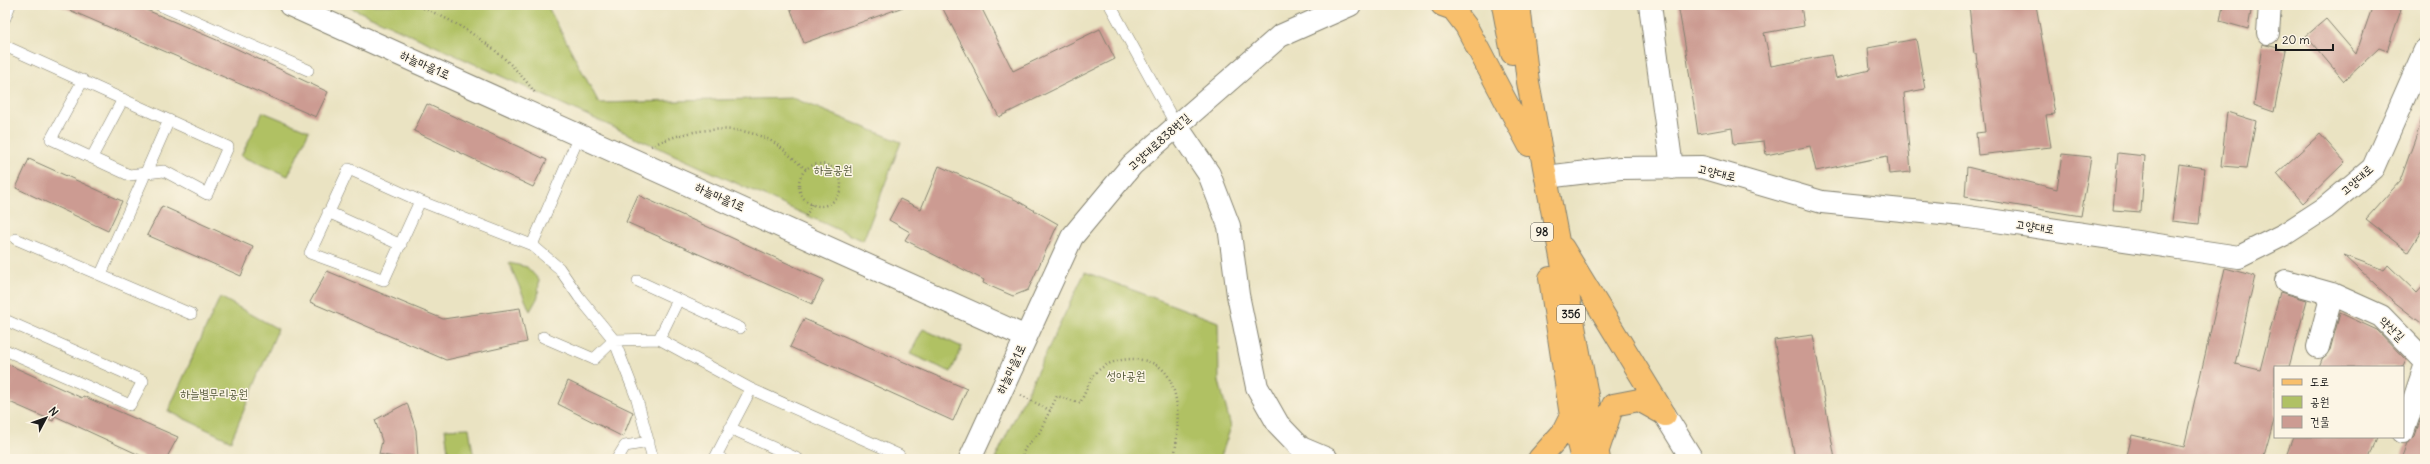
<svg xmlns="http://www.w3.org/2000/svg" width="2430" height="464" font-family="Delius,'Poor Story',sans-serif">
<rect width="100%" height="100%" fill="#fcf5e5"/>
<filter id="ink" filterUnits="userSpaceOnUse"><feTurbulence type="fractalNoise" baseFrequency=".025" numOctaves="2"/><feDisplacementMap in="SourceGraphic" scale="8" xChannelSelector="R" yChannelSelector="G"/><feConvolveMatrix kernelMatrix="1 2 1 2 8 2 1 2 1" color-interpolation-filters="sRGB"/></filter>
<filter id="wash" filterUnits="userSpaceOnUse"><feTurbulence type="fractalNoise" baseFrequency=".012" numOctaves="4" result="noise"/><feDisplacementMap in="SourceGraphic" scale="16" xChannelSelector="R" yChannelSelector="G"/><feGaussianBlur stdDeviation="0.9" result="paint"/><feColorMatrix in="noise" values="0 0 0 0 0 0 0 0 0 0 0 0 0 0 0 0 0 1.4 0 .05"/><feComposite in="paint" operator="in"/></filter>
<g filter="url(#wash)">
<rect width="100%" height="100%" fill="#eae3c2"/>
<!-- green -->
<path fill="#b0c164" stroke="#666e40" d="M345 5H547L599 103 793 98 901 142 863 241Z
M263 112 309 131 288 176 241 156Z
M509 263 527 267 539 280 538 297 530 311Z
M1085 272 1218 322 1219 381 1231 427 1220 459H995Z
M220 297 278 329 231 441 168 411Z
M923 329 962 347 951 372 910 354Z
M469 428 474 459H449L445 429Z"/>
<g id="blocks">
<!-- building -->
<path fill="#cc9b92" d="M58 5H135L233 47 328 92 316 117Z
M789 5H902L903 7 804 43Z
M941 5H980L1013 71 1100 29 1115 59 999 117Z
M1678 5H1801L1804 26 1764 33 1771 66 1831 55 1836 78 1870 70 1868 48 1916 39 1925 89 1904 93 1911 172 1889 174 1887 156 1816 171 1810 146 1766 155 1764 141 1734 144 1732 128 1698 134 1685 44Z
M1969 5H2036L2055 114 2046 115 2051 147 1978 155 1976 133 1985 132 1976 54H1974Z
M2223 5H2252L2248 29 2220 21Z
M2373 5H2391L2401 10 2387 51 2379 48 2344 81 2306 36 2326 19 2356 54Z
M2262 44 2286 50 2274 112 2254 105Z
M427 104 547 160 533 187 414 131Z
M2227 112 2256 121 2247 168 2221 166Z
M2423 117 2425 118V225L2408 252 2366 219 2400 181Z
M2320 134 2345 162 2303 203 2277 173Z
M2118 153 2145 156 2141 212 2113 210Z
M2062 154 2091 157 2081 216 1965 197 1967 167 2057 189Z
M29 159 122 201 108 231 16 188Z
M2179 164 2205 168 2199 224 2172 221Z
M939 166 1016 200 1058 224 1028 290 1013 296 983 283 984 280 905 240 910 232 889 220 900 199 921 209Z
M638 195 824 280 812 304 626 222Z
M162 206 253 247 241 276 147 235Z
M2344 255 2384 270 2388 265 2417 293 2425 284V326L2393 301Z
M2225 268 2255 276 2235 364 2260 370 2280 292 2307 300 2289 367H2275V417L2263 459H2126L2132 435 2184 447Z
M327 271 443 319 520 308 527 342 446 360 310 302Z
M2340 313 2377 330 2406 360 2403 367H2319L2322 359 2330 350Z
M804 319 967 389 953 421 790 347Z
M1813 335 1835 459H1795L1774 340Z
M5 363 82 398 83 396 178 437 166 459H148L55 416 53 421 5 400Z
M568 381 633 412 623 437 558 404Z
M407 403 416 430 418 459H403L379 454 382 441 375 420Z
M2425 406V459H2401L2407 443 2415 436Z
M2293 437H2377L2369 459H2285Z"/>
</g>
</g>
<g filter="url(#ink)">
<use href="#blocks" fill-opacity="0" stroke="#83806f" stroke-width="1"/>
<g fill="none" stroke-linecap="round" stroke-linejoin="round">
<defs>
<path id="service" d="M159 5 308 70
M1110 5 1176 125
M5 18 10 5
M5 46 228 147 207 194 164 171 129 175 51 139 83 80
M92 157 123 99
M420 201 384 280 310 253 349 169 420 201 532 245 559 268 579 297 614 340 637 399 653 459
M328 212 401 245
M16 239 191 314
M532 245 580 134
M101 274 169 120
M638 281 740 328
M5 320 143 381 130 405 5 350
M543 337 594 359 614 340 659 339 751 389 899 455 897 459
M659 339 678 300
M730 428 798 459
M617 459 625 446 649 442
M722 459 716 456 751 389"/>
<path id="minor" d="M1650 5 1672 168
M2268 33 2270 5
M1176 125 1209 174 1229 226 1238 295 1257 387 1278 424 1301 448 1327 459
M1546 177 1620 168 1702 167 1822 202 1962 216 2239 257 2285 234 2325 208 2373 168 2425 50
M2286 281 2332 294 2381 316 2425 361
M2318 347 2332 294
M1665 415 1692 459
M2403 432 2425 367"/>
<path id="tertiary" d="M290 5 1026 337
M970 459 1072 237 1132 165 1280 36 1350 5"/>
<path id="primary" d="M1442 5 1453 9 1466 26 1529 145
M1503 5 1512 53
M1519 5 1528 82 1599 459
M1563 248 1665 415
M1550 278 1571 416 1582 459
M1598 450 1613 405 1639 400 1664 414
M1539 459 1563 432 1571 416"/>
</defs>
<!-- service casing -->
<use href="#service" stroke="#83806f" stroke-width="12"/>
<!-- minor casing -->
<use href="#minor" stroke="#83806f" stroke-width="24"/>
<!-- tertiary casing -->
<use href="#tertiary" stroke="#83806f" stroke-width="24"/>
<!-- primary casing -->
<use href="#primary" stroke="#83806f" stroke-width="24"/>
<!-- path -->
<path stroke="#83806f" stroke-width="2.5" stroke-dasharray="1 3" stroke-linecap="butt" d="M416 5C462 23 506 52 535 93
M651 146C687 129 736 121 773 142 784 149 795 161 806 169
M799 185a21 21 0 1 1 42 0a21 21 0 1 1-42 0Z
M806 216 812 204
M1021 395 1051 411
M1021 459 1025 448 1039 433 1057 396 1080 403C1085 394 1088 383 1094 375 1111 353 1159 353 1170 380 1181 404 1178 434 1174 459"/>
<!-- service -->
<use href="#service" stroke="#fff" stroke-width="11"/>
<!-- minor -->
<use href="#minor" stroke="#fff" stroke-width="22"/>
<!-- tertiary -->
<use href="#tertiary" stroke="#fff" stroke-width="22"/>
<!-- primary -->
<use href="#primary" stroke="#f8bf6c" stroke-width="22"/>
</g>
</g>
<g text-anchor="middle" stroke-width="3" stroke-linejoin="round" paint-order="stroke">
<!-- shield labels -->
<g fill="#fcf5e5" stroke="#5f5d58" stroke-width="1">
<rect x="1531" y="223" width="22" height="18" rx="3"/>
<rect x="1557" y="305" width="28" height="18" rx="3"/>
</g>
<g font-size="11" font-weight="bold" fill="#1c1c1c">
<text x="1542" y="236">98</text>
<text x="1571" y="318">356</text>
</g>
<!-- street labels -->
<g font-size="12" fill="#1c1c1c" stroke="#fcf5e5">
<text transform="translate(425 65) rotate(24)" y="4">하늘마을1로</text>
<text transform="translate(1159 142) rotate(-42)" y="4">고양대로838번길</text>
<text transform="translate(1717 173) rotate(13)" y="4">고양대로</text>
<text transform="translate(2357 180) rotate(-42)" y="4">고양대로</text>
<text transform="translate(720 197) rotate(24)" y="4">하늘마을1로</text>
<text transform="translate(2035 227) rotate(8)" y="4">고양대로</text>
<text transform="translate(2392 329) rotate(44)" y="4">약산길</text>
<text transform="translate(1011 369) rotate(-65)" y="4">하늘마을1로</text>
</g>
<!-- park labels -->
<g font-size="12" fill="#505635" stroke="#fcf5e5">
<text x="833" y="174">하늘공원</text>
<text x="1126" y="380">성아공원</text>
<text x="214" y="398">하늘별무리공원</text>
</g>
</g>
<!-- margin -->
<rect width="2430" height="464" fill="none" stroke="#fcf5e5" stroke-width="20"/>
<!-- legend -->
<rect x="2274" y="366" width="130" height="72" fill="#fcf5e5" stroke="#a29e95"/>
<rect x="2282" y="379" width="20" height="6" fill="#f8bf6c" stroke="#a29e95"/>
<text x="2310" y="386" font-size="12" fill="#1c1c1c">도로</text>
<rect x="2282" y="396" width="20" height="12" fill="#b0c164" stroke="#a29e95"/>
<text x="2310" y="406" font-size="12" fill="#1c1c1c">공원</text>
<rect x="2282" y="416" width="20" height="12" fill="#cc9b92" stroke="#a29e95"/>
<text x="2310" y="426" font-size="12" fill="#1c1c1c">건물</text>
<!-- north arrow -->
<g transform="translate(46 418) rotate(49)" stroke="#fcf5e5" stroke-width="3" paint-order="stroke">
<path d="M0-3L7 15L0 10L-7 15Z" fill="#1c1c1c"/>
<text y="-6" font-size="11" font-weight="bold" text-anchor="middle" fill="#1c1c1c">N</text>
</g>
<!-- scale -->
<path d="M2276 44v6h57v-6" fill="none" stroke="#1c1c1c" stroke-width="2"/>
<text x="2282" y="44" font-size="12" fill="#1c1c1c" stroke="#fcf5e5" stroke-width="3" paint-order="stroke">20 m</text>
</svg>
